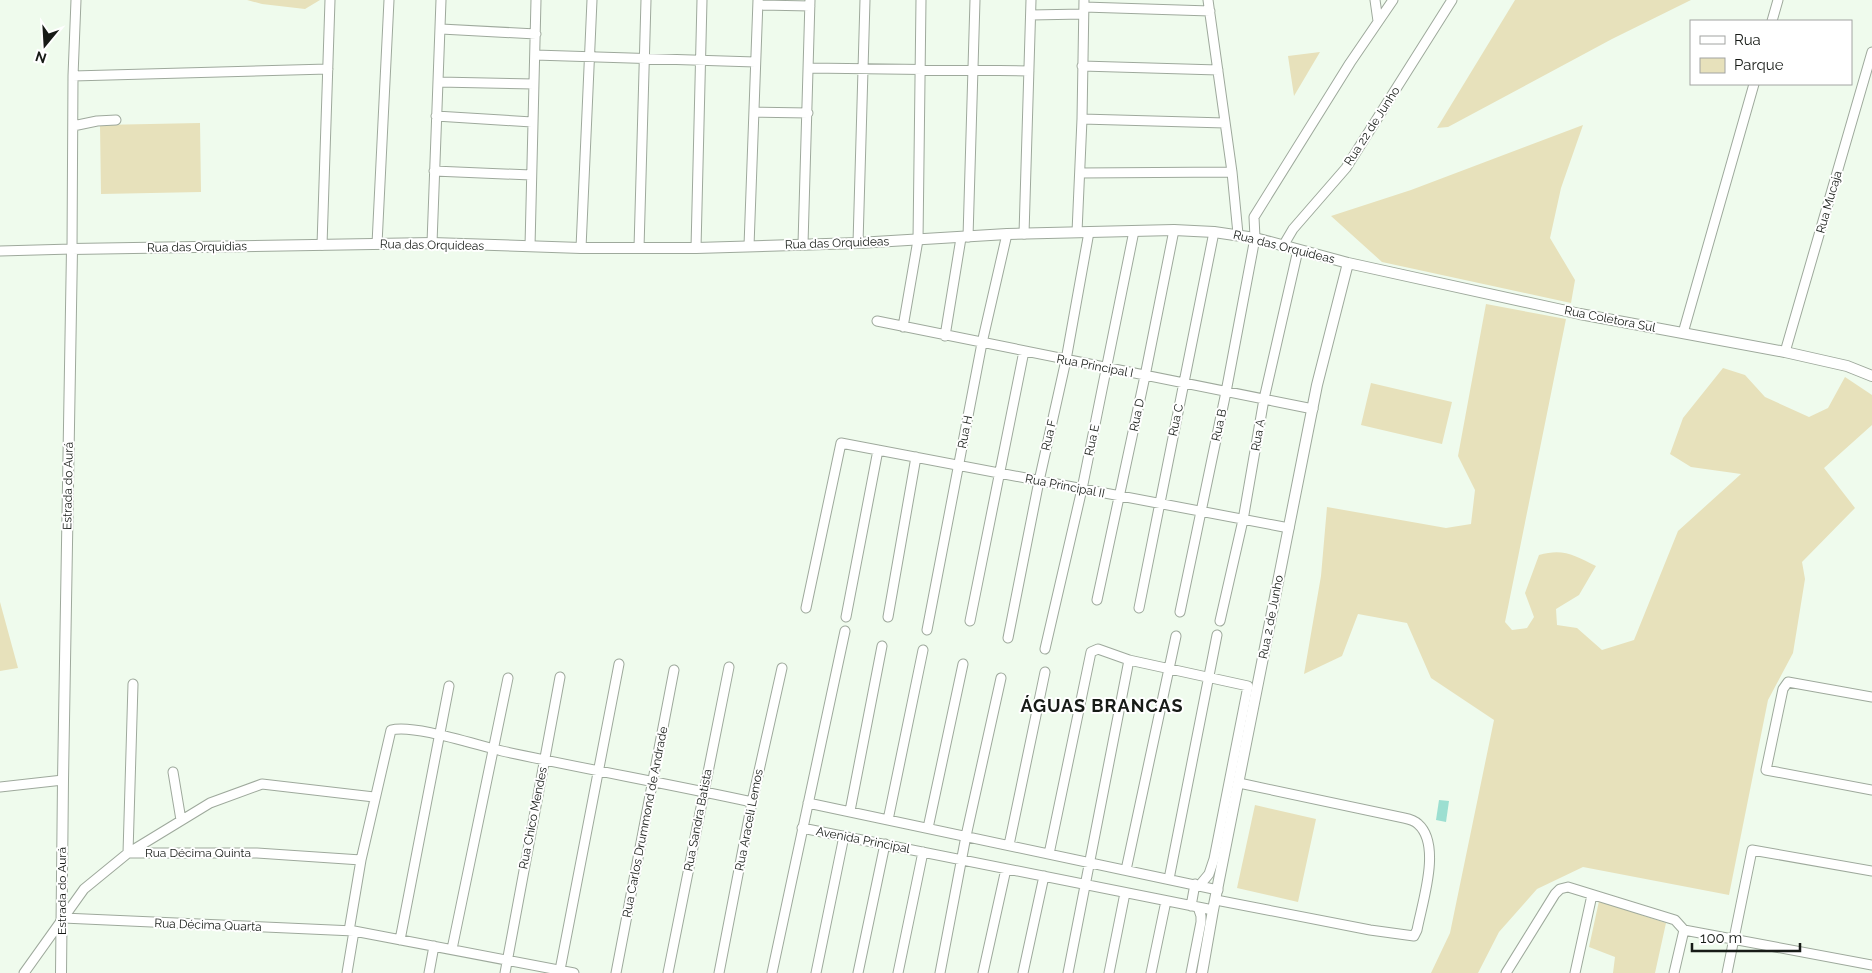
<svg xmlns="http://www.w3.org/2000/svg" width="1872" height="973" font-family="Raleway,sans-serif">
<rect width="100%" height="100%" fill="#effbed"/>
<!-- green -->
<path fill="#e7e1bb" d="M247 0H320L305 9 262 4Z
M1515 0H1691L1612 39 1448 127 1437 128Z
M1320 52 1294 96 1288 56Z
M200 123 201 192 101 194 100 125Z
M1583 125 1561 188 1550 238 1575 280 1571 303 1382 262 1331 216 1411 190Z
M1486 304 1566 319 1505 622 1512 630 1527 628 1534 617 1525 593 1539 555C1563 548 1574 555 1596 566L1579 595 1556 609 1557 625 1577 628 1602 650 1634 640 1678 531 1741 474 1691 467 1670 454 1683 418 1723 368 1745 375 1765 397 1809 417 1828 408 1845 377 1872 395V425L1824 468 1855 508 1802 562 1805 579 1793 653 1768 700 1729 895 1583 867 1537 889 1499 932 1478 973H1431L1450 933 1494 720 1431 678 1407 623 1358 614 1342 656 1304 674 1321 576 1327 507 1446 528 1471 524 1475 490 1458 456Z
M1371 383 1452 402 1442 444 1361 425Z
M0 602 18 668 0 671Z
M1255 805 1316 819 1298 902 1237 888Z
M1599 901 1666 923 1655 973H1613L1615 957 1589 947Z"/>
<!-- water -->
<path fill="#9cdfd1" d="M1439 800 1449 801 1446 822 1436 820Z"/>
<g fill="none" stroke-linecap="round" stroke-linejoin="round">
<defs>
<path id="minor" d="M1208 0 1232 172 1238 234
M1375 0 1378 21
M758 5 810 6
M1084 7 1210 11
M1031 15 1083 14
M1772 21 1778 0
M441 29 536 34
M535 55 755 62
M1082 66 1218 70
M809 68 1029 71
M73 76 328 69
M439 82 534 84
M754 112 808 113
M436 116 532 122
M1082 119 1225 123
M73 126 97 121 116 120
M434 171 531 175
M1080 173 1232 172
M1077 232 1082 119 1084 0
M1024 234 1031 0
M968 237 975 0
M432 243 441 0
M858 243 865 0
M377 244 389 0
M803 244 810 0
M322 245 330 0
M530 246 536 0
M749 246 758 0
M1283 246 1293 229 1346 168 1452 0
M581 248 592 0
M639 248 646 0
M696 248 702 0
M0 251 72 249 73 76 76 0
M877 321 1313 409
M903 327 918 240 921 0
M1683 333 1754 84
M945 336 961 238
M1785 352 1872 52
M1097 600 1145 376 1174 230
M806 608 841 443 1289 528
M1139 608 1214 232
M1180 612 1226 392 1255 238 1254 217 1350 63 1393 0
M846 617 878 450
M888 617 916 457
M970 621 1024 351
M1220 621 1243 520 1264 399 1298 250
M927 630 982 343 1007 234
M1008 638 1039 481 1066 360 1089 232
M1045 649 1082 489 1134 231
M1872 697 1788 682 1783 689 1766 770 1872 790
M173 772 181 820
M0 787 63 780
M808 803 1218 890
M850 811 882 646
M888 820 923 650
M802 828 1213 910
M928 828 963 664
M1009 845 1045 672
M128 853 133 684
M129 853H257L361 860
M1049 854 1091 652 1098 649 1129 660 1248 686 1214 859 1209 874 1199 886
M1126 870 1176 636
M1169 879 1217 635
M1216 900 1370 930 1414 936 1417 930C1422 903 1442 845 1418 824 1414 820 1409 819 1404 818L1239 783
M1191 906 1195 884
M63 918 354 931 574 973
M1684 930 1872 965
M349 931 361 860 391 730C414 724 476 745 502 751 585 769 669 784 752 802
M400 940 449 686
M452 949 508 678
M560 970 619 664
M24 973 84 889 128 853 210 803 262 784 374 797
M347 973 354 931
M429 973 434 946
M505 973 560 677
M616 973 674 670
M668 973 729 667
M719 973 752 802 782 668
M772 973 845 631
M816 973 844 836
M858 973 885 844
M898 973 923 852
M940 973 966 836 1001 678
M983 973 1006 869
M1023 973 1044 876
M1068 973 1129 660
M1109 973 1125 893
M1151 973 1166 901
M1191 973 1201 922V916L1198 907
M1506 973 1555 894 1560 889 1568 887 1675 920 1684 930 1674 973
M1575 973 1592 895
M1727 973 1752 850 1872 871"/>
<path id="tertiary" d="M61 973 63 780 72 249 432 243 581 248H696L858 243 1007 234 1174 230 1214 232 1255 238 1348 263 1580 314 1785 352 1847 366 1872 376
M1202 973 1213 910 1317 385 1348 263"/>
</defs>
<!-- minor casing -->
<use href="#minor" stroke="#9ea99c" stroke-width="11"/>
<!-- tertiary casing -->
<use href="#tertiary" stroke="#9ea99c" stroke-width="12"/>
<!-- minor -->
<use href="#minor" stroke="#fff" stroke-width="9"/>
<!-- tertiary -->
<use href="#tertiary" stroke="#fff" stroke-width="10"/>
</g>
<g text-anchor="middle" stroke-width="4" stroke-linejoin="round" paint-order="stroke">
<!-- street labels -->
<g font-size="12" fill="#171b17" stroke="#fff">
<text transform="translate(1372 126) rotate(-57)" y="4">Rua 22 de Junho</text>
<text transform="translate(1829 202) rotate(-74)" y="4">Rua Mucaja</text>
<text transform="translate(837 243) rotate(-2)" y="4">Rua das Orquideas</text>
<text transform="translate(432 245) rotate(1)" y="4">Rua das Orquideas</text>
<text transform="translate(197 247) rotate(-1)" y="4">Rua das Orquidias</text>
<text transform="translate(1284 247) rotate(14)" y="4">Rua das Orquideas</text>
<text transform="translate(1610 319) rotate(11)" y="4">Rua Coletora Sul</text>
<text transform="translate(1095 366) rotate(11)" y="4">Rua Principal I</text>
<text transform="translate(1137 415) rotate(-78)" y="4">Rua D</text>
<text transform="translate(1176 420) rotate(-78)" y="4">Rua C</text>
<text transform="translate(1219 425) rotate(-78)" y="4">Rua B</text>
<text transform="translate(965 432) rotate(-79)" y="4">Rua H</text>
<text transform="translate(1049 435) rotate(-77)" y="4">Rua F</text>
<text transform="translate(1258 435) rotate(-80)" y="4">Rua A</text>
<text transform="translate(1092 440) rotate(-78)" y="4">Rua E</text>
<text transform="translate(68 486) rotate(-89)" y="4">Estrada do Aurá</text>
<text transform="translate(1065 486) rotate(11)" y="4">Rua Principal II</text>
<text transform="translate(1271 617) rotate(-79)" y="4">Rua 2 de Junho</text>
<text transform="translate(533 818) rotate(-79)" y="4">Rua Chico Mendes</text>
<text transform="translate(698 820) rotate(-79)" y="4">Rua Sandra Batista</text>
<text transform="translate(749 820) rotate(-79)" y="4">Rua Araceli Lemos</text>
<text transform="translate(645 822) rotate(-79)" y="4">Rua Carlos Drummond de Andrade</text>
<text transform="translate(863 840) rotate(11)" y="4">Avenida Principal</text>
<text x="198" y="857">Rua Décima Quinta</text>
<text transform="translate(62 891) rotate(-90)" y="4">Estrada do Aurá</text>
<text transform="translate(208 925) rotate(2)" y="4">Rua Décima Quarta</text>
</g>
<!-- district labels -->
<g font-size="18" font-weight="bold" letter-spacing="1" fill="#171b17" stroke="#fff">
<text x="1102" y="712">ÁGUAS BRANCAS</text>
</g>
</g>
<!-- legend -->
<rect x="1690" y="20" width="162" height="65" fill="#ffffff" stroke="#a2a4a2"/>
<rect x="1700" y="36" width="25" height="8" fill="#ffffff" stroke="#a2a4a2"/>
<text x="1734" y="45" font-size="15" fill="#171b17">Rua</text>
<rect x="1700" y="58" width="25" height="15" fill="#e7e1bb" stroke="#a2a4a2"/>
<text x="1734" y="70" font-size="15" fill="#171b17">Parque</text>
<!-- north arrow -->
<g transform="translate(45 45) rotate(198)" stroke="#ffffff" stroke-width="4" paint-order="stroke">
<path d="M0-4L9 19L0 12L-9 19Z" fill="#171b17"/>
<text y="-8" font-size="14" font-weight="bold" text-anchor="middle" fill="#171b17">N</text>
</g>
<!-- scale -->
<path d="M1692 943v8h108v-8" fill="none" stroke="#171b17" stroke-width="2.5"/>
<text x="1700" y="943" font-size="15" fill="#171b17" stroke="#ffffff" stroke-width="4" paint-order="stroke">100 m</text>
</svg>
